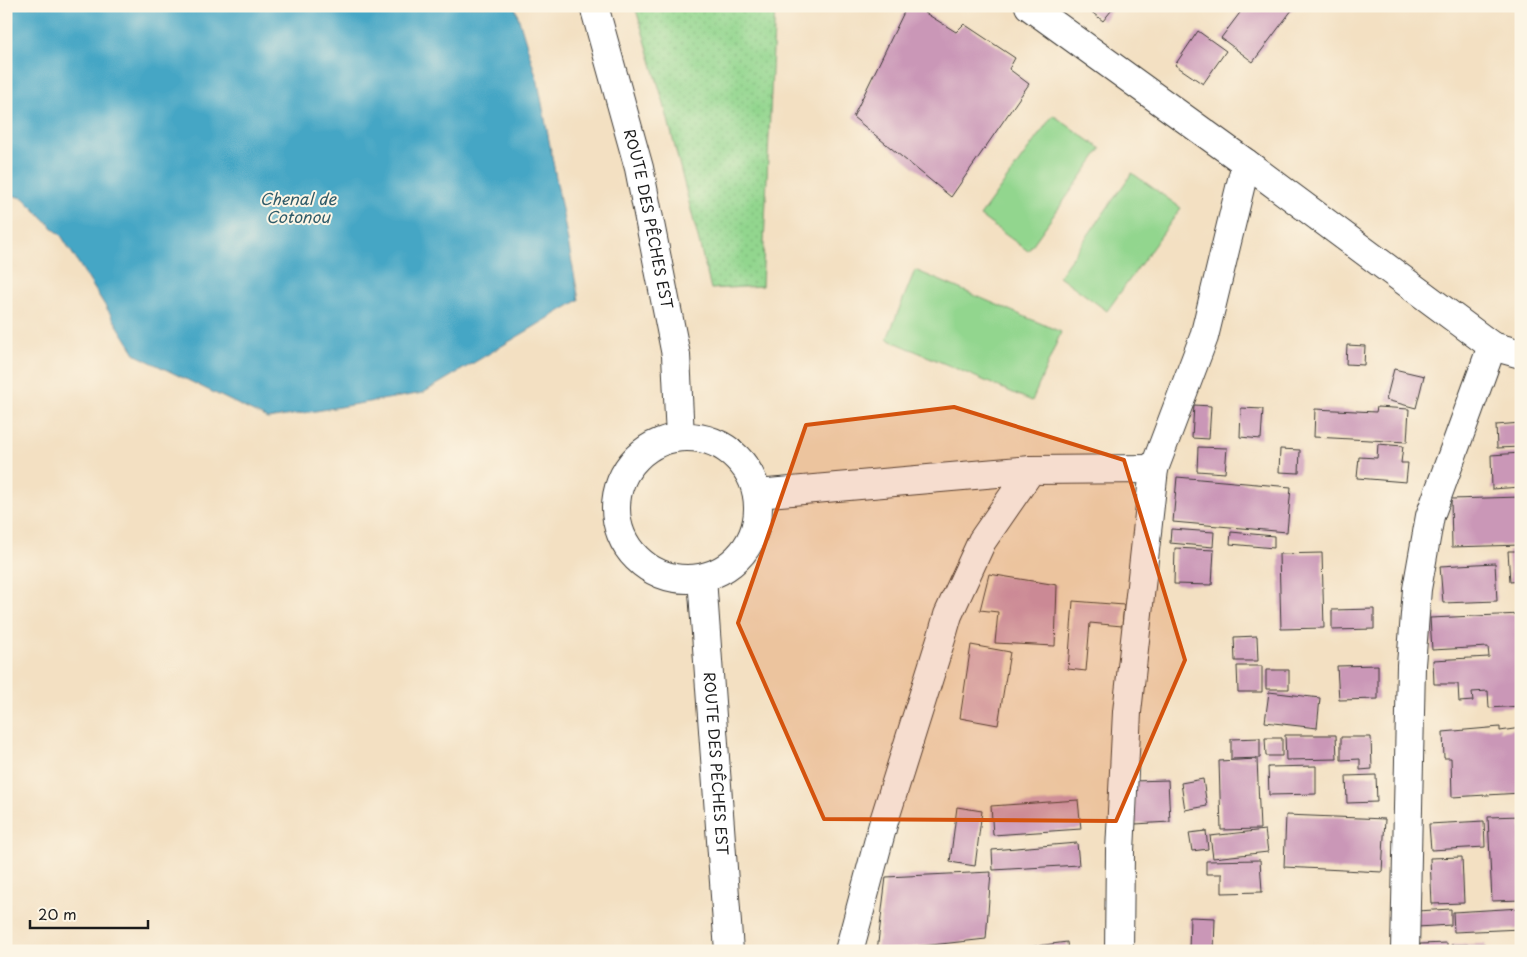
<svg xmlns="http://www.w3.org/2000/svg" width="1527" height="957" font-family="'Playpen Sans',sans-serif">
<defs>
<pattern id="park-dots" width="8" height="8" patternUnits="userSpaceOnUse" patternTransform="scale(1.25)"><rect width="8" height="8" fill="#92d68e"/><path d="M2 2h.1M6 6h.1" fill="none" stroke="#7db77a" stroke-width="1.8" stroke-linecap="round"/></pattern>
</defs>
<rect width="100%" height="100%" fill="#fcf5e5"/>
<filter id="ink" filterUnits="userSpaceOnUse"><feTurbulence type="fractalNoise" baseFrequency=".02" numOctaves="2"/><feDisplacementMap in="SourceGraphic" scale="10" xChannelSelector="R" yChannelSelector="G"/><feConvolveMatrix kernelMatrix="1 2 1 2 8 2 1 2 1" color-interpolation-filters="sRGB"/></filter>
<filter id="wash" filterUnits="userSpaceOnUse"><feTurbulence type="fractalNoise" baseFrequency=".0096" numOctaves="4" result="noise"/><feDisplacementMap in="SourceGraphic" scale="20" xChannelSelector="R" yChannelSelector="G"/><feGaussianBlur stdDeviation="1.12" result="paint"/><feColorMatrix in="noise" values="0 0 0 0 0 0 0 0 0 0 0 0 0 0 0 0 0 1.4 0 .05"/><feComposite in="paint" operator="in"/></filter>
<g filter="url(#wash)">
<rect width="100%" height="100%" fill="#f3e0c2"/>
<!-- park -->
<path fill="url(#park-dots)" stroke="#577955" d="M635 6H775L762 286 711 289 664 104Z"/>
<!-- pitch -->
<path fill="#92d68e" stroke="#577955" d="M1053 115 1101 149 1028 251 980 216Z
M1132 173 1181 208 1107 311 1059 276Z
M915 270 1061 332 1032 401 887 339Z"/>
<!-- water -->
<path fill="#45a6c5" stroke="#306170" d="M6 6H515L538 82 579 300 423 393 268 419 136 355 62 237 23 198 6 194Z"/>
<g id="blocks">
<!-- building -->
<path fill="#ca97b7" d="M907 6H914L956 32 964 24 1015 58 1009 69 1029 84 951 197 853 117Z
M1084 6H1115L1103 21Z
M1245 6H1295L1253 62 1221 38Z
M1198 31 1226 51 1203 84 1175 65Z
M1347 345 1365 346 1364 365 1346 364Z
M1394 369 1424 376 1416 408 1386 400Z
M1194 405 1211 406 1209 439 1192 438Z
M1377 407 1409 409 1407 442 1314 437 1315 409 1376 412Z
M1241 408 1263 409 1261 439 1240 437Z
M1521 423V447L1497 448 1496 425Z
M1378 444 1403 446 1401 463H1408L1406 482 1357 478 1359 457 1377 458Z
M1198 447 1227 448 1225 473 1197 471Z
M1280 449 1300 450 1299 473 1279 472Z
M1521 453V487L1492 489 1491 455Z
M1177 477 1291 487 1287 532 1173 522Z
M1521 497V545L1452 547 1451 499Z
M1171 529 1214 532 1213 547 1170 543Z
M1231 532 1274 536V548L1230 544Z
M1175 548 1214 550 1212 585 1174 584Z
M1508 551H1521V581L1510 582Z
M1322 553 1324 628 1281 629 1279 554Z
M1495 563 1497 601 1443 603 1440 566Z
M989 574 1057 585 1055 646 995 643 998 612 980 610Z
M1073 601 1124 605 1122 626 1090 623 1086 671 1068 669Z
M1374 609V629L1332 630V610Z
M1521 614V706L1489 708 1488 691 1472 692 1473 701 1459 702 1458 684H1434L1433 660 1489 657 1488 647 1432 650 1430 618Z
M1257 636 1258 661H1235L1234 637Z
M971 645 1010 652 998 725 960 718Z
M1378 665V699L1339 700 1337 666Z
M1237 666H1262V692H1238Z
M1266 670H1289V689H1266Z
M1269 692 1320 698 1317 728 1265 722Z
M1500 727V731L1521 728V793L1452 797 1451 758H1444L1443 732Z
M1285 735H1336L1337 759 1286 760Z
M1341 737H1371L1372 769 1360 770V759L1341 760Z
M1260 738V758L1231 759V739Z
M1265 738H1282V756H1266Z
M1257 759 1260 829 1221 830 1219 761Z
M1316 766V794L1269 795 1268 767Z
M1376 775 1377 802 1347 803 1346 776Z
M1203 779 1207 806 1185 810 1181 783Z
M1168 780 1170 822 1135 824 1133 781Z
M1078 800 1081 829 993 835 991 806Z
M957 807 982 811 975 866 950 862Z
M1286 815 1385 819 1382 872 1284 867Z
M1521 816V900L1492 901 1488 817Z
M1484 821 1485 847 1431 850 1429 824Z
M1265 830 1268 852 1213 858 1210 836Z
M1206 831 1208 849 1192 851 1189 833Z
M1077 843 1079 865 993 870 992 850Z
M1462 857 1464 903 1432 904 1430 858Z
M1260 860 1262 892 1222 893V874H1206V861Z
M991 872 986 939 877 951 886 877Z
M1521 908V929L1454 932 1453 912Z
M1451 909V925L1417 927V911Z
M1190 917 1215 918 1214 951H1189Z
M1067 942 1068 951H1006V950Z
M1447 943V951H1420V944Z
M1485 944 1486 951H1451V945Z"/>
</g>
</g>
<g filter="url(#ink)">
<use href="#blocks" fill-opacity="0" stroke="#3c3935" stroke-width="1"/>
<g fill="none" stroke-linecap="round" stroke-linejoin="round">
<defs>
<g id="minor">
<path id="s1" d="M594 6 639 168 676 355 680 437"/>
<path d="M1029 6 1246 163 1492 346 1521 354"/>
<circle cx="687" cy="508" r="71"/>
<path d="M757 494 1031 470"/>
<path id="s2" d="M702 578 729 951"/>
<path d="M849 951 884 821 942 636 948 615 982 541 1031 470 1154 469"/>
<path d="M1119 951 1120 851 1127 712 1154 469 1204 337 1246 163"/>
<path d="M1405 951 1411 665 1417 589 1430 516 1492 346"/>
</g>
</defs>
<!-- minor casing -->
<use href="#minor" stroke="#3c3935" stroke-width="30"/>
<!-- minor -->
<use href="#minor" stroke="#fff" stroke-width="28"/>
</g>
</g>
<!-- marked area -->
<path fill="#d4530e" fill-opacity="0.2" stroke="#d4530e" stroke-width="4" stroke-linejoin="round" d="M954 407 1124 460 1185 660 1116 821 824 819 738 623 806 425Z"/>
<g text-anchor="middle" stroke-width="4" stroke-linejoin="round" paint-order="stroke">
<!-- street labels -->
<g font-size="15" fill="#1c1c1c" stroke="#fcf5e5">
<text dy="5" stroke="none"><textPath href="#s1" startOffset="220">ROUTE DES PÊCHES EST</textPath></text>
<text dy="5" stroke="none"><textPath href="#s2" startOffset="186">ROUTE DES PÊCHES EST</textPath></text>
</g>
<!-- water labels -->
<g font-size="16" font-style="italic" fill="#2e5a68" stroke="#fcf5e5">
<text x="298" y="205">Chenal de<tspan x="298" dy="18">Cotonou</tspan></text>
</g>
</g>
<!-- margin -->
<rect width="1527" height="957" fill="none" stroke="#fcf5e5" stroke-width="25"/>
<!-- scale -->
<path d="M30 920v8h118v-8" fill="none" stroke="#1c1c1c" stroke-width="2.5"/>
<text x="38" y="920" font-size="15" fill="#1c1c1c" stroke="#fcf5e5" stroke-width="4" paint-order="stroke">20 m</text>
</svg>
